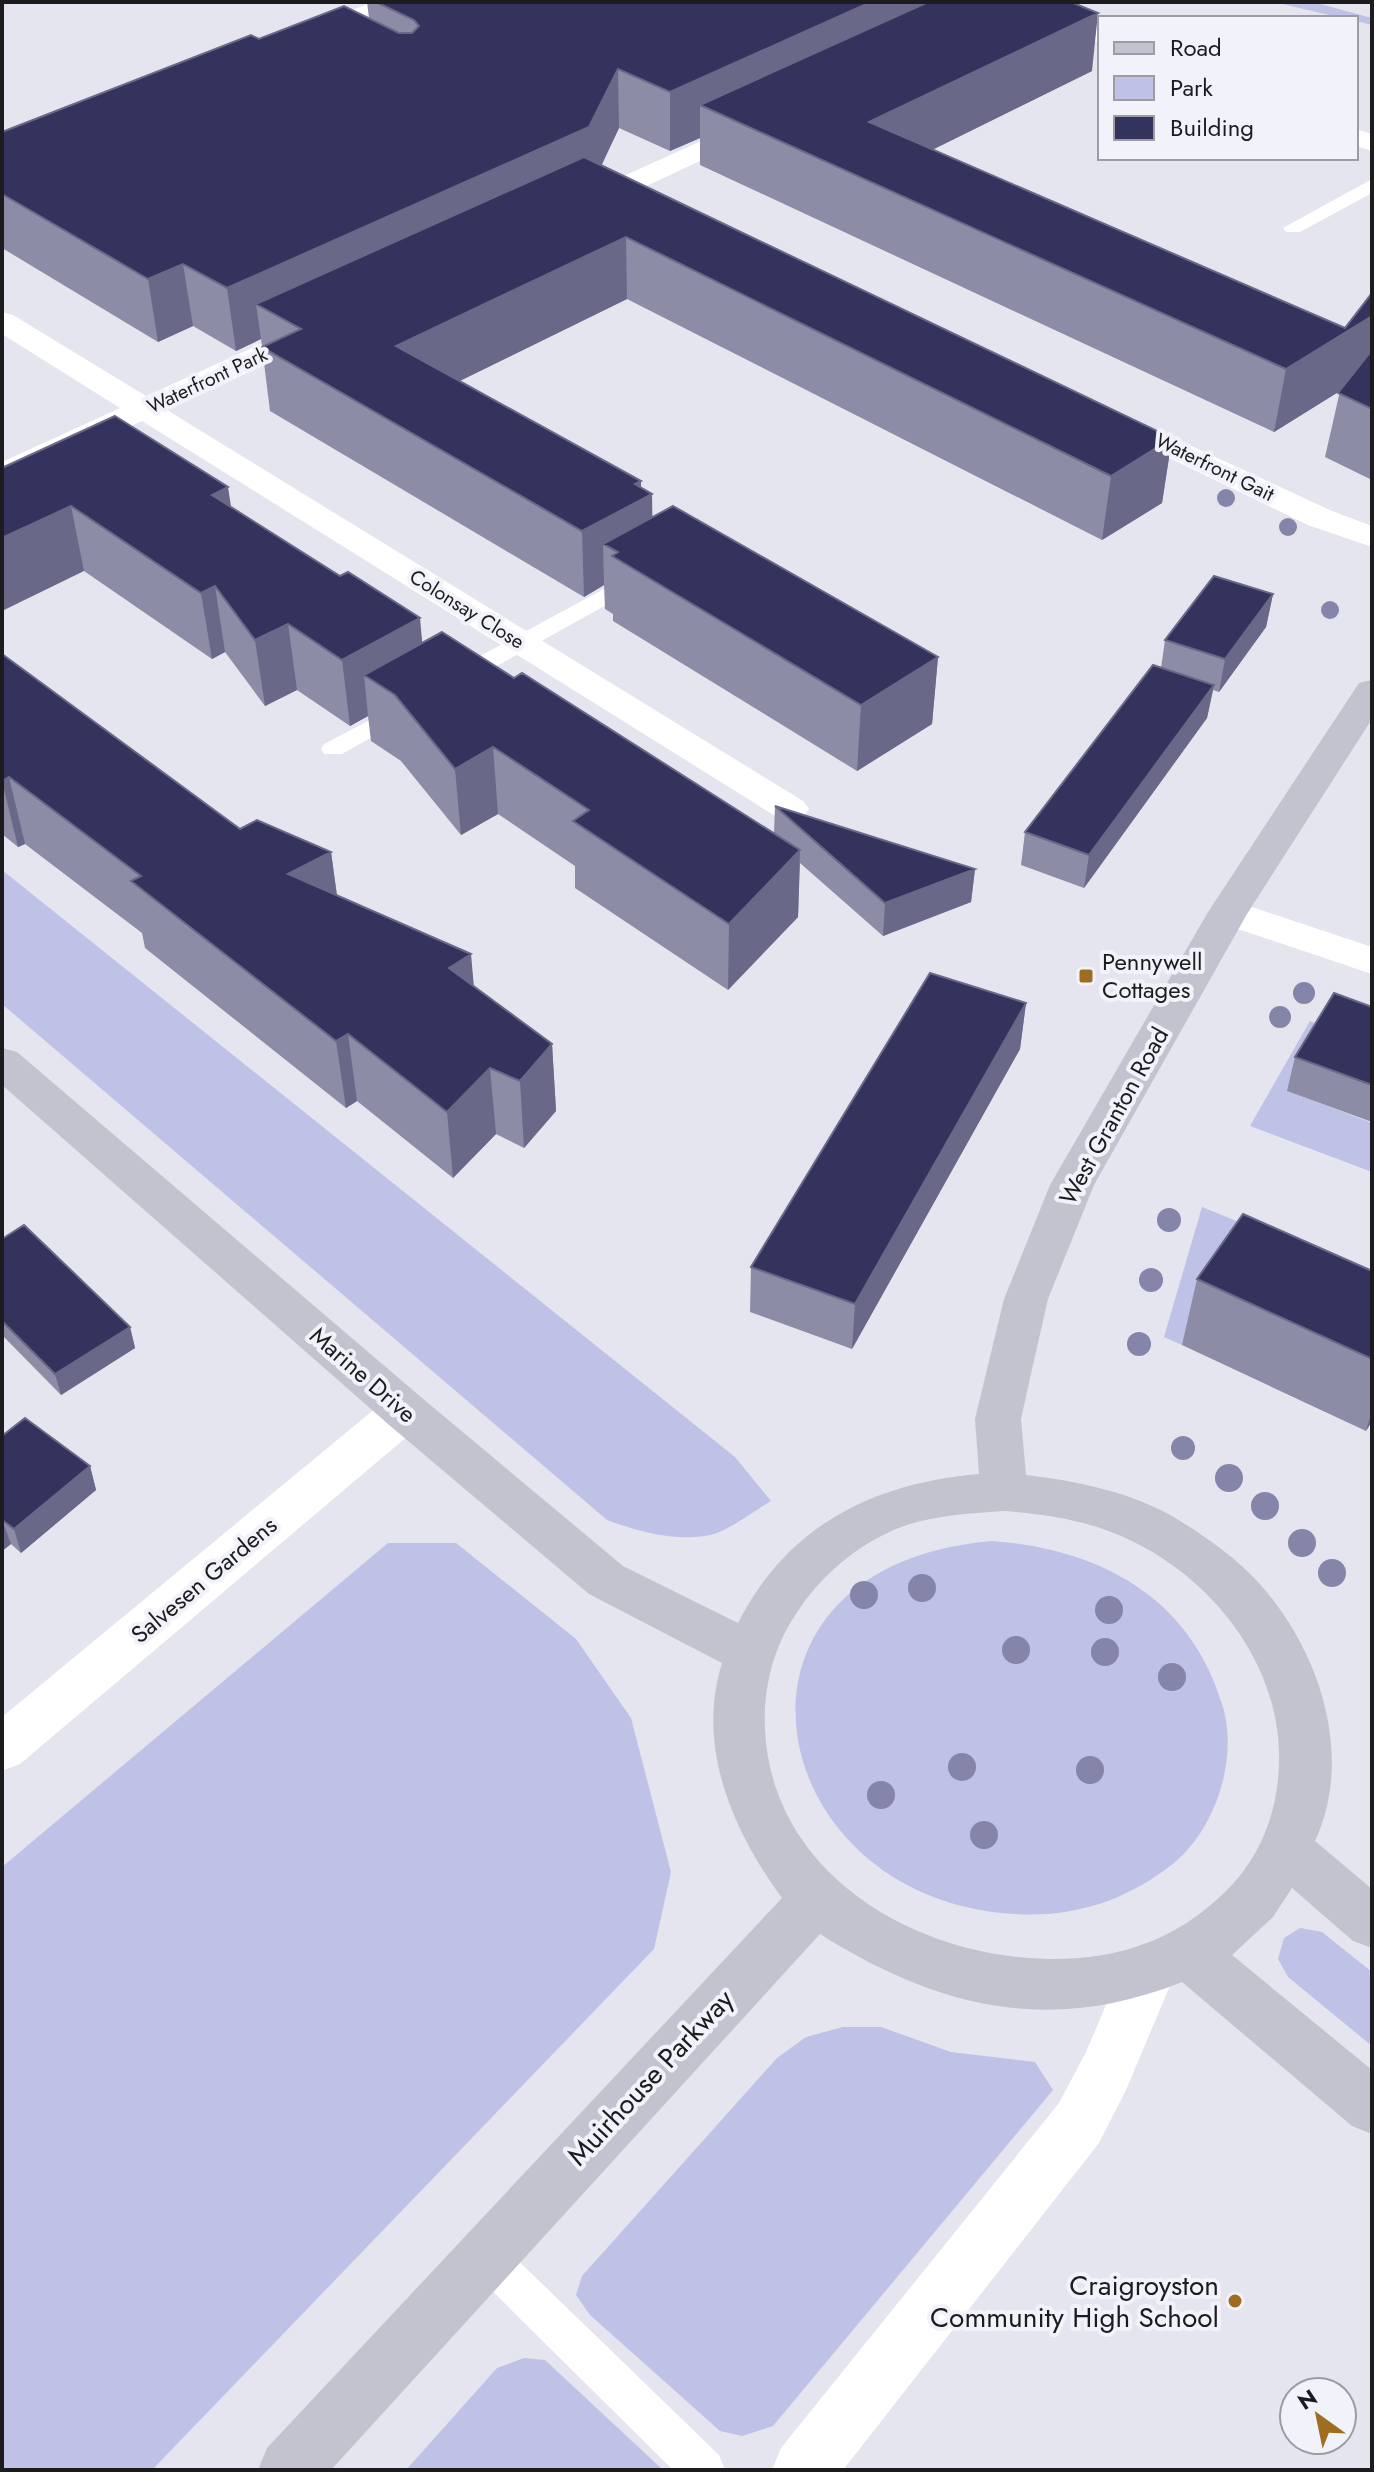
<svg xmlns="http://www.w3.org/2000/svg" width="1374" height="2472" font-family="Jost,sans-serif">
<rect width="100%" height="100%" fill="#e4e5ee"/>
<!-- green -->
<path fill="#bfc1e7" d="M1274 2H1313L1372 18V25L1356 21V18H1342Z
M2 870 735 1457 771 1501C754 1511 735 1526 717 1533 684 1544 638 1532 607 1520L2 1004Z
M1310 1021 1326 1027 1288 1091 1372 1123V1172L1250 1126Z
M1202 1207 1372 1276 1228 1281 1182 1345 1164 1337Z
M992 1541C1100 1549 1191 1597 1223 1707 1238 1759 1216 1828 1174 1863 1128 1900 1074 1918 1014 1914 759 1899 697 1566 992 1541Z
M388 1543H456L576 1639 631 1718 671 1872 654 1949 152 2470H2V1867Z
M1300 1928 1322 1932 1372 1972V2046L1288 1977 1278 1959 1284 1938Z
M843 2027H881L951 2052 1035 2062 1053 2090 773 2426 742 2436 720 2431 590 2315 576 2295 582 2276 777 2058 806 2037Z
M524 2358 545 2360 663 2470H406L497 2368Z"/>
<g fill="none" stroke-linecap="round" stroke-linejoin="round">
<!-- lane -->
<path fill="#fff" fill-rule="evenodd" d="M1372 179V193L1300 232H1286L1283 228Z
M641 569 649 571 653 576 649 581 461 686H443L440 681 443 676Z
M404 702 413 704 416 709 413 714 342 754H324L321 749 324 744Z
M485 2236 499 2242 719 2455 725 2470H673L471 2270 465 2256 471 2242Z"/>
<!-- street -->
<path fill="#fff" fill-rule="evenodd" d="M372 2H407L403 7 315 43H297L293 38 297 33Z
M1005 2H1040L1100 26V43L1009 7Z
M754 117 764 119 767 125 764 131 591 212 581 214 571 212 567 206 571 200Z
M1356 129 1372 134V151L1356 146Z
M2 312 13 315 146 396 305 324 316 321 327 324 331 330 327 336 167 410 803 801 809 809 803 817 790 821 777 817 142 421 2 484V462L120 408 2 334Z
M1116 411 1332 511 1372 526V547L1308 525 1105 427 1100 420 1105 413Z
M1228 899 1372 947V974L1214 921 1208 912 1214 903Z
M405 1393 422 1398 428 1411 422 1424 20 1764 2 1771V1717L388 1398Z
M1149 1943 1169 1951 1177 1969 1126 2090 1099 2143 843 2470H772L781 2448 1059 2103 1086 2052 1129 1951Z"/>
<!-- secondary -->
<path fill="#c2c3ce" fill-rule="evenodd" d="M1372 680V719L1247 914 1094 1185 1048 1299 1030 1378 1021 1419 1026 1475C1077 1481 1132 1492 1177 1519 1206 1537 1235 1557 1258 1582 1319 1649 1355 1755 1315 1841L1372 1889V1948L1353 1941 1292 1888 1273 1917 1232 1955 1372 2070V2134L1352 2126 1182 1982C1049 2035 938 2008 820 1934L331 2470H258L267 2448 782 1898C732 1830 696 1746 722 1663L589 1594 388 1424 2 1085V1048L17 1052 422 1398 623 1566 738 1623C787 1526 873 1483 979 1474L975 1419 1004 1299 1050 1185 1208 912 1359 683ZM1005 1511C1038 1514 1071 1518 1103 1529 1198 1562 1278 1652 1279 1755 1280 1803 1264 1852 1230 1887 1193 1925 1150 1948 1097 1956 952 1976 773 1892 765 1730 763 1686 774 1644 800 1608 825 1571 865 1539 907 1525 938 1515 972 1513 1005 1511Z"/>
</g>
<!-- trees -->
<g fill="#8584a9">
<circle cx="1226" cy="498" r="9"/>
<circle cx="1288" cy="527" r="9"/>
<circle cx="1330" cy="610" r="9"/>
<circle cx="1304" cy="993" r="11"/>
<circle cx="1280" cy="1017" r="11"/>
<circle cx="1169" cy="1220" r="12"/>
<circle cx="1151" cy="1280" r="12"/>
<circle cx="1139" cy="1344" r="12"/>
<circle cx="1183" cy="1448" r="12"/>
<circle cx="1229" cy="1478" r="14"/>
<circle cx="1265" cy="1506" r="14"/>
<circle cx="1302" cy="1543" r="14"/>
<circle cx="1332" cy="1573" r="14"/>
<circle cx="922" cy="1588" r="14"/>
<circle cx="864" cy="1595" r="14"/>
<circle cx="1109" cy="1610" r="14"/>
<circle cx="1016" cy="1650" r="14"/>
<circle cx="1105" cy="1652" r="14"/>
<circle cx="1172" cy="1677" r="14"/>
<circle cx="962" cy="1767" r="14"/>
<circle cx="1090" cy="1770" r="14"/>
<circle cx="881" cy="1795" r="14"/>
<circle cx="984" cy="1835" r="14"/>
</g>
<!-- wall -->
<path fill="#8c8ca6" d="M367 2H1071L1092 71 932 150 1345 328 1372 293V480L1325 457 1340 391 1274 432 700 165V138L670 151 619 128 601 165 1172 438 1162 503 1102 540 627 299 460 381 641 481V487L653 517 938 657 932 724 857 771 613 621V614L605 609 604 585 584 597 270 411 261 339 236 351 193 326 158 342 2 248V194L259 39 369 18Z
M2 468 231 507 422 643 514 678 774 833 775 806 975 869 971 902 883 936 800 863 798 917 728 990 575 888V866L498 814 461 835 401 761 371 741 368 716 350 726 297 690 265 706 225 652 212 659 84 571Z
M1273 594 1266 627 1219 692 1213 690 1207 718 1084 888 1021 865 1025 832 1161 668 1165 640Z
M2 654 240 829 331 852 337 895 474 986 552 1044 556 1111 524 1148 496 1134 453 1178 357 1101 346 1108 145 948 142 933 25 844 18 847 2 834Z
M1026 1003 1020 1049 852 1349 750 1312 751 1267Z
M1372 1007V1122L1287 1091 1295 1057Z
M2 1239 130 1327 135 1348 61 1395 2 1335Z
M1372 1271V1421L1366 1431 1182 1345 1197 1279Z
M2 1436 90 1466 96 1490 21 1553 11 1544 2 1551Z"/>
<!-- shaded-wall -->
<path fill="#696888" d="M871 2H960L700 105V138L670 151V92Z
M1098 13 1092 71 869 181V122Z
M618 69 619 128 591 188 256 304 261 339 236 351 227 288Z
M626 237 627 299 402 409 396 346Z
M183 264 193 326 158 342 148 279Z
M1372 316V371L1274 432 1286 369Z
M1172 438 1162 503 1102 540 1111 476Z
M641 481V500L652 494 653 558 618 552 603 544 604 585 584 597 582 531 635 484Z
M228 487 238 552 212 495Z
M71 506 84 571 2 611V538Z
M215 586 225 652 212 659 201 593Z
M1273 594 1266 627 1219 692 1225 659Z
M420 618 426 684 395 695 364 675 368 716 350 726 342 660Z
M288 624 297 690 265 706 255 640Z
M938 657 932 724 857 771 861 705Z
M1214 685 1207 718 1084 888 1089 855Z
M493 747 498 814 461 835 455 769Z
M9 777 25 844 18 847 2 781Z
M800 850 798 917 728 990 729 924Z
M331 852 340 919 288 874Z
M975 869 971 902 883 936 885 903Z
M471 954 477 1021 449 968Z
M1026 1003 1020 1049 852 1349 855 1304Z
M348 1034 357 1101 346 1108 336 1041Z
M552 1044 556 1111 524 1148 520 1081Z
M490 1068 496 1134 453 1178 447 1112Z
M130 1327 135 1348 61 1395 55 1374Z
M1372 1411V1421L1366 1431Z
M90 1466 96 1490 21 1553 14 1529Z
M2 1520 11 1544 2 1551Z"/>
<!-- building -->
<path fill="#34335d" stroke="#696888" stroke-width="2" d="M376 2H871L670 92 618 69 589 127 227 288 183 264 148 279 2 194V132L251 35 259 39 344 6 399 33H412L419 26 414 20Z
M928 2H1071L1098 13 869 122 1345 328 1372 293V316L1286 369 700 105Z
M584 157 1172 438 1111 476 626 237 396 346 641 481 635 484 652 494 582 531 262 347 301 329 256 304Z
M1372 350V409L1338 393Z
M115 416 228 487 212 495 340 576 348 572 420 618 342 660 288 624 255 640 215 586 201 593 71 506 2 538V468Z
M673 506 938 657 861 705 612 556 618 552 603 544Z
M1214 576 1273 594 1225 659 1165 640Z
M442 632 514 678 522 673 800 850 729 924 573 821 589 810 493 747 455 769 395 695 364 675Z
M2 654 240 829 257 820 331 852 288 874 471 954 449 968 552 1044 520 1081 490 1068 447 1112 348 1034 336 1041 131 881 141 876 9 777 2 781Z
M1153 665 1214 685 1089 855 1025 832Z
M775 806 975 869 885 903Z
M930 973 1026 1003 855 1304 751 1267Z
M1334 993 1372 1007V1085L1295 1057Z
M1243 1214 1372 1271V1359L1197 1279Z
M24 1225 130 1327 55 1374 2 1321V1239Z
M25 1418 90 1466 14 1529 2 1520V1436Z"/>
<!-- markers -->
<g fill="#9f6d22" stroke="#f2f2fb" stroke-width="3">
<rect x="1078" y="968" width="16" height="16" rx="4"/>
<circle cx="1235" cy="2301" r="8"/>
</g>
<g text-anchor="middle" stroke-width="8" stroke-linejoin="round" paint-order="stroke">
<!-- far-street labels -->
<g font-size="20" fill="#1c1c1f" stroke="#f2f2fb">
<text transform="translate(207 380) rotate(-25)" y="7">Waterfront Park</text>
<text transform="translate(1215 467) rotate(26)" y="7">Waterfront Gait</text>
<text transform="translate(467 609) rotate(32)" y="7">Colonsay Close</text>
</g>
<!-- poi labels -->
<g font-size="24" fill="#1c1c1f" stroke="#f2f2fb" text-anchor="start">
<text x="1102" y="970">Pennywell<tspan x="1102" dy="28">Cottages</tspan></text>
</g>
<!-- street labels -->
<g font-size="24" fill="#1c1c1f" stroke="#f2f2fb">
<text transform="translate(1114 1116) rotate(-61)" y="8">West Granton Road</text>
<text transform="translate(363 1375) rotate(41)" y="8">Marine Drive</text>
<text transform="translate(204 1580) rotate(-40)" y="8">Salvesen Gardens</text>
</g>
<!-- near-street labels -->
<g font-size="28" fill="#1c1c1f" stroke="#f2f2fb">
<text transform="translate(650 2077) rotate(-47)" y="10">Muirhouse Parkway</text>
</g>
<!-- near-poi labels -->
<g font-size="28" fill="#1c1c1f" stroke="#f2f2fb" text-anchor="end">
<text x="1219" y="2295">Craigroyston<tspan x="1219" dy="32">Community High School</tspan></text>
</g>
</g>
<!-- border -->
<rect width="1374" height="2472" fill="none" stroke="#1c1c1f" stroke-width="8"/>
<!-- legend -->
<rect x="1098" y="16" width="260" height="144" fill="#f2f2fb" stroke="#9c9ca3" stroke-width="2"/>
<rect x="1114" y="42" width="40" height="12" fill="#c2c3ce" stroke="#9c9ca3" stroke-width="2"/>
<text x="1170" y="56" font-size="24" fill="#1c1c1f">Road</text>
<rect x="1114" y="76" width="40" height="24" fill="#bfc1e7" stroke="#9c9ca3" stroke-width="2"/>
<text x="1170" y="96" font-size="24" fill="#1c1c1f">Park</text>
<rect x="1114" y="116" width="40" height="24" fill="#34335d" stroke="#9c9ca3" stroke-width="2"/>
<text x="1170" y="136" font-size="24" fill="#1c1c1f">Building</text>
<!-- north arrow -->
<g transform="translate(1318 2416) rotate(327)"><circle r="38" fill="#f2f2fb" stroke="#9c9ca3" stroke-width="2"/>
<path d="M0-6L14 30L0 20L-14 30Z" fill="#9f6d22"/>
<text y="-12" font-size="22" font-weight="bold" text-anchor="middle" fill="#1c1c1f">N</text>
</g>
</svg>
